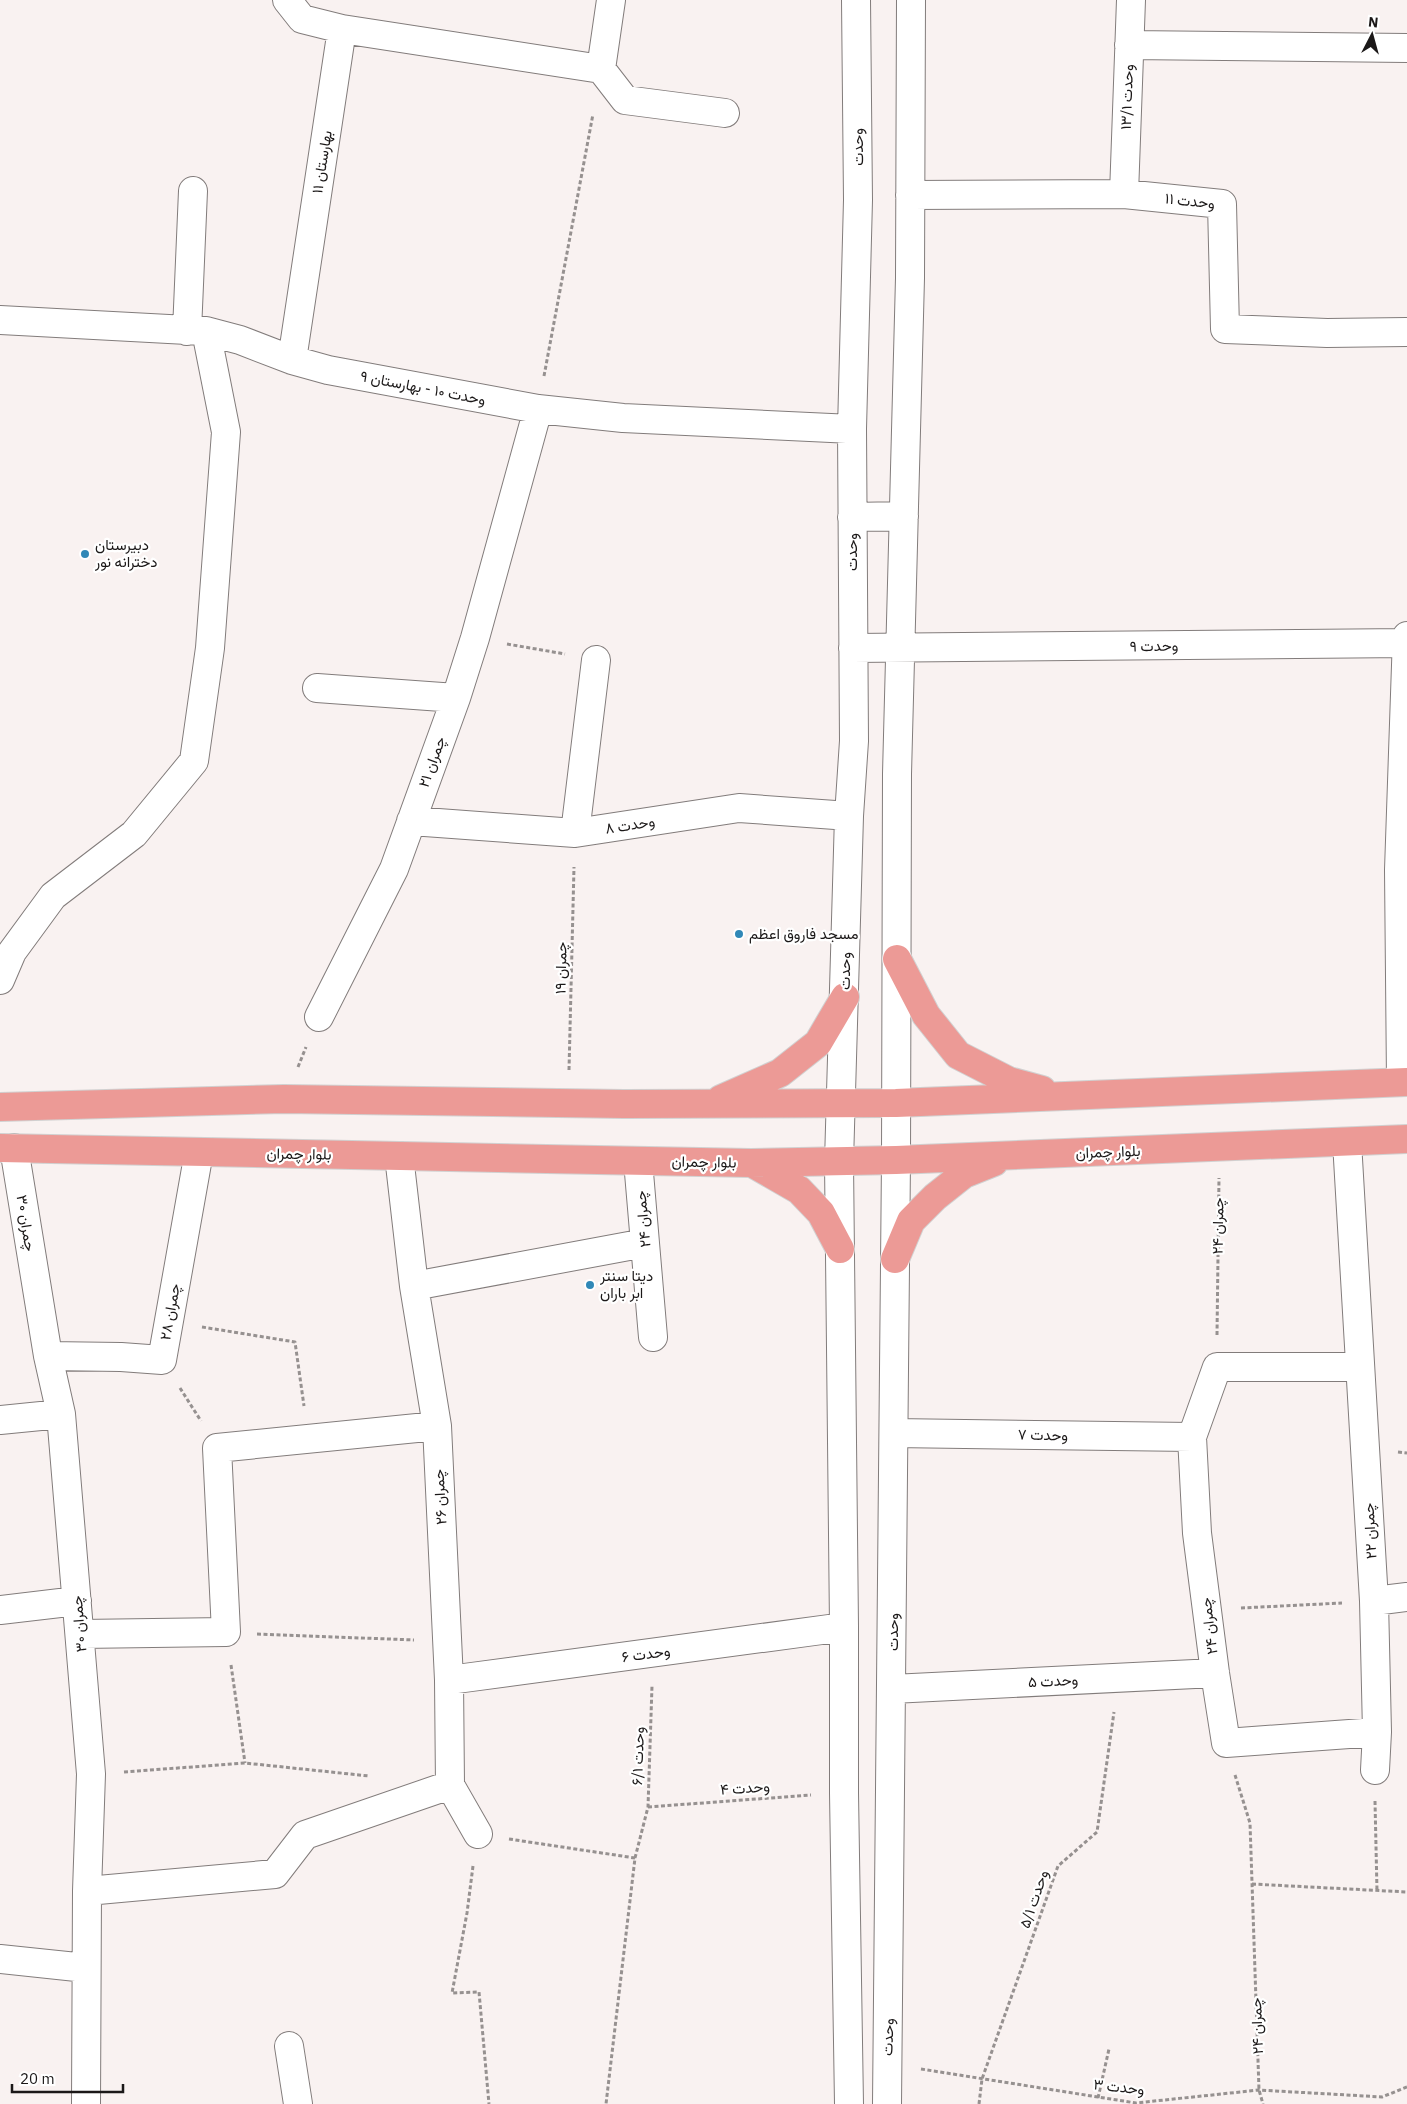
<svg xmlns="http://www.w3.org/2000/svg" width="1407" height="2104" font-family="'IBM Plex Sans',Vazirmatn,sans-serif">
<rect width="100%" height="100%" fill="#f9f2f1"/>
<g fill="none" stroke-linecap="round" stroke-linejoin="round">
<defs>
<path id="minor" d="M287 0 302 19 342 29 292 360
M342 29 601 69 625 100 725 113
M1129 45 1407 48
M601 69 611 0
M1124 194 1131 0
M910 195 1124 194 1222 204 1225 329 1327 333 1407 332
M0 320 206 331 240 340 292 360 328 370 538 409 623 418 852 429
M187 331 193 191
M852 517 904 516
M853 648 1407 643
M317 688 456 698
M411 821 575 833 739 808 849 816
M575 833 596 660
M0 980 12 952 53 896 134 834 194 761 210 648 226 432 206 331
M319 1017 394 869 456 698 475 638 538 409
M1401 1082 1399 870 1407 636
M1347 1142 1374 1601 1377 1732 1375 1770
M14 1148 48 1356 61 1414 91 1774 87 1891 86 2104
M399 1156 414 1286 437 1426 449 1680 450 1785 478 1834
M638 1161 653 1337
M414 1286 645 1243
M48 1356 121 1357 162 1360 199 1152
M1360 1367H1217L1192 1437 1197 1533 1215 1673 1226 1743 1377 1732
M0 1420 61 1414
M894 1433 1192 1437
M1374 1601 1407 1597
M0 1610 77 1601
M80 1634 226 1632 217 1448 437 1426
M449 1680 844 1627
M892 1689 1215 1673
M87 1891 275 1874 305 1835 450 1785
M0 1959 86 1968
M289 2046 298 2104
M849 2104 844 1793V1627L839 1162 849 816 854 741 852 429 858 200 856 0
M887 2104 896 1160 897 774 910 278 911 0"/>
<path id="major" d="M897 959 926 1015 958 1055 1009 1081 1042 1090
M721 1099 780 1073 818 1043 845 997
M0 1107 284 1099 624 1104 896 1103 1407 1082
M0 1148 751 1163 896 1160 1407 1139
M752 1163 799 1190 821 1213 840 1249
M895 1259 911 1221 935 1197 964 1174 994 1162"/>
</defs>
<!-- minor casing -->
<use href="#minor" stroke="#827c7b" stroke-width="30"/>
<!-- major casing -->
<use href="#major" stroke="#d1d1d1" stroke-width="30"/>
<!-- path -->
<path stroke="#969190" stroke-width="3" stroke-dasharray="4 2.5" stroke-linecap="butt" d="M544 376 593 114
M507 644 565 654
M298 1067 306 1047
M569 1070 574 867
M202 1327 295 1342 304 1406
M1217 1335 1219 1178
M180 1388 201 1421
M1398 1452 1407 1453
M1241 1608 1342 1603
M257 1634 414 1640
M231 1665 245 1763
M124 1772 245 1763 369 1776
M1235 1775 1250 1823 1259 2090 1263 2104
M1375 1801 1377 1891
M648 1807 811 1795
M509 1839 635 1858 606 2104
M635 1858 648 1807 652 1686
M473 1866 467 1913 452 1993 479 1992 489 2104
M1252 1884 1407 1892
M921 2069 1136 2103 1259 2090 1382 2097 1407 2087
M1098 2098 1109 2049
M979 2104 982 2079 1058 1866 1097 1832 1114 1712"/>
<!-- minor -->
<use href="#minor" stroke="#fff" stroke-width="28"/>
<!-- major -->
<use href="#major" stroke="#ec9a96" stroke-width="28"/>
</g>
<!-- markers -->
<g fill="#3088b7" stroke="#fff" stroke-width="2">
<circle cx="85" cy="554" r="5"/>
<circle cx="739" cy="934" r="5"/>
<circle cx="590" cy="1285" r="5"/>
</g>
<g text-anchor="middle" stroke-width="4.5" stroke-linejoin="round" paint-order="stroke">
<!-- street labels -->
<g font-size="15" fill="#1b1818" stroke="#fff">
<text transform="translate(1127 97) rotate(-88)" y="5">وحدت ۱۳/۱</text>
<text transform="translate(858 147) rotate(-91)" y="5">وحدت</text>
<text transform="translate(322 162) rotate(-81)" y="5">بهارستان ۱۱</text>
<text transform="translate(1190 201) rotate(6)" y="5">وحدت ۱۱</text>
<text transform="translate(423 388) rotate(11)" y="5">وحدت ۱۰ - بهارستان ۹</text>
<text transform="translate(852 552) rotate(-90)" y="5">وحدت</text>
<text transform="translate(1154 646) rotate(-1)" y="5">وحدت ۹</text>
<text transform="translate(432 762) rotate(-70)" y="5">چمران ۲۱</text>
<text transform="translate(630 825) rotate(-9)" y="5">وحدت ۸</text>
<text transform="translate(561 968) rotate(-89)" y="5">چمران ۱۹</text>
<text transform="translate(845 971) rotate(-89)" y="5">وحدت</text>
<text transform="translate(1108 1152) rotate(-2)" y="5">بلوار چمران</text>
<text transform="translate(299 1154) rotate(1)" y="5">بلوار چمران</text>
<text transform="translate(704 1162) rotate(1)" y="5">بلوار چمران</text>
<text transform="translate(643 1219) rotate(-95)" y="5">چمران ۲۴</text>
<text transform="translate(26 1223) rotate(81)" y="5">چمران ۳۰</text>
<text transform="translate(1218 1226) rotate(-89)" y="5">چمران ۲۴</text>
<text transform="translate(170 1312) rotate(-80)" y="5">چمران ۲۸</text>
<text transform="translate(1043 1435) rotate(1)" y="5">وحدت ۷</text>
<text transform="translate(440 1497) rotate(-93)" y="5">چمران ۲۶</text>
<text transform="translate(1370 1531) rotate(-93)" y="5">چمران ۲۲</text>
<text transform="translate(79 1624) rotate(-95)" y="5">چمران ۳۰</text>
<text transform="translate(1209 1626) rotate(-97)" y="5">چمران ۲۴</text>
<text transform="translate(893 1632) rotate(-90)" y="5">وحدت</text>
<text transform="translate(646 1654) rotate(-8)" y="5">وحدت ۶</text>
<text transform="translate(1053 1681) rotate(-3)" y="5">وحدت ۵</text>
<text transform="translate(638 1756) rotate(-88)" y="5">وحدت ۶/۱</text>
<text transform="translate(745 1788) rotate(-4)" y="5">وحدت ۴</text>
<text transform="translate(1034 1899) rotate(-71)" y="5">وحدت ۵/۱</text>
<text transform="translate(1257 2026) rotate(-92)" y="5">چمران ۲۴</text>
<text transform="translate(888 2037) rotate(-88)" y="5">وحدت</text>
<text transform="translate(1119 2087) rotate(6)" y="5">وحدت ۳</text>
</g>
<!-- poi labels -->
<g font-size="15" fill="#1b1818" stroke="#fff" text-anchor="start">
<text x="95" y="550">دبیرستان<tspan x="95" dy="17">دخترانه نور</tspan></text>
<text x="749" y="939">مسجد فاروق اعظم</text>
<text x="600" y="1281">دیتا سنتر<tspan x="600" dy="17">ابر باران</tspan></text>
</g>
</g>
<!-- north arrow -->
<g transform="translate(1372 35) rotate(6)" stroke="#ffffff" stroke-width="4" paint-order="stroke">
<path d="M0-4L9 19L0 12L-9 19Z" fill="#1b1818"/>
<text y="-8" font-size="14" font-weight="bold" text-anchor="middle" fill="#1b1818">N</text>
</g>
<!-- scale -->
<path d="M12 2084v8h111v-8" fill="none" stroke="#1b1818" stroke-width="2.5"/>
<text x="20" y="2084" font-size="15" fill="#1b1818" stroke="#ffffff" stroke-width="4" paint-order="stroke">20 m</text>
</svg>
